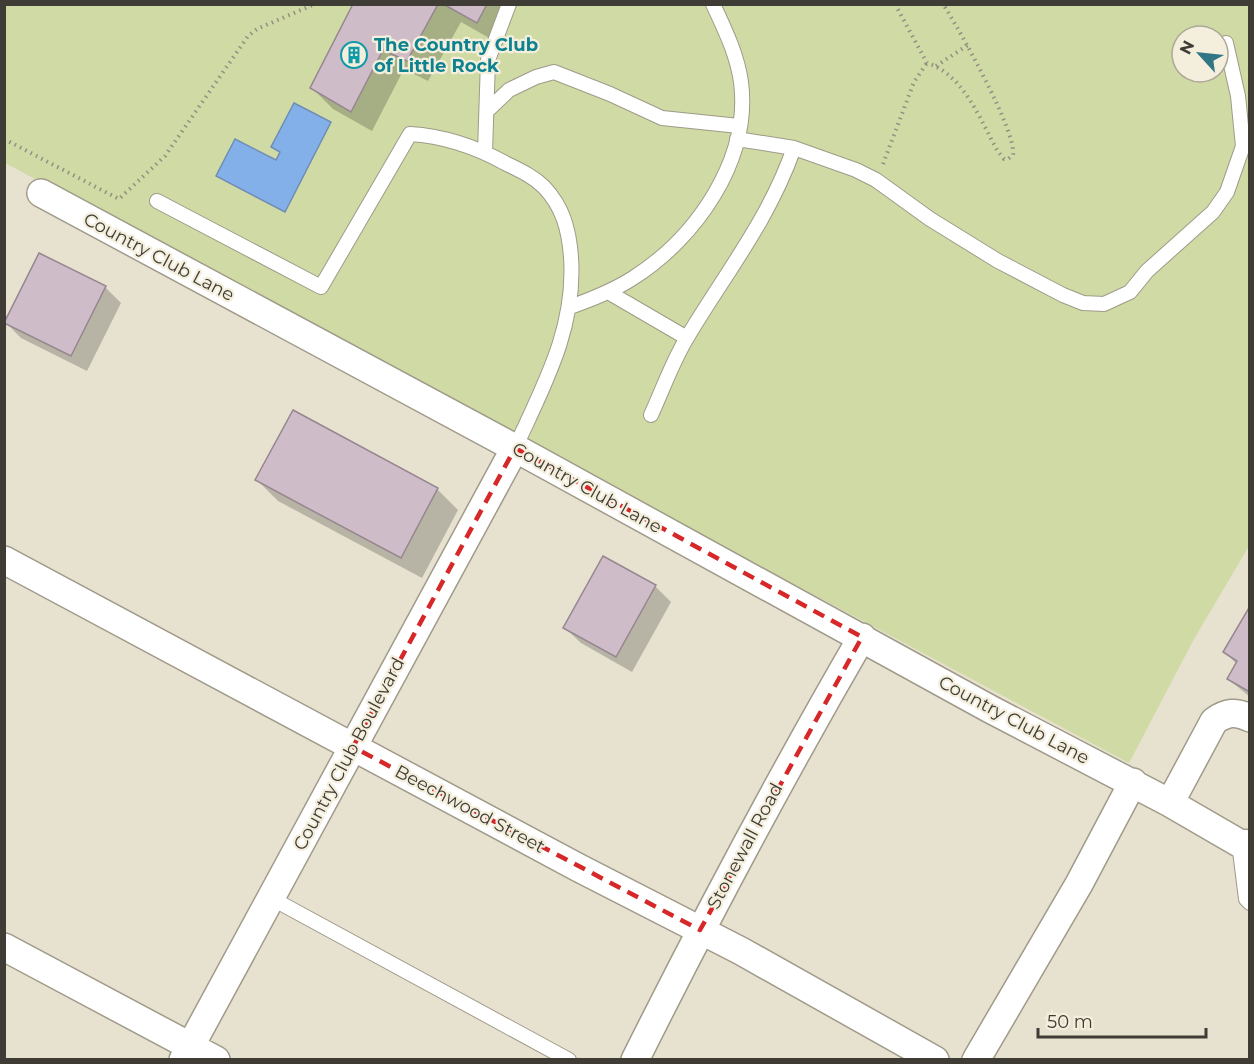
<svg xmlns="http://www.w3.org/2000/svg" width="1254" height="1064" font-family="Montserrat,sans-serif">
<rect width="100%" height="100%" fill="#e7e1cf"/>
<!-- green -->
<path fill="#d0daa4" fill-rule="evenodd" d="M5 5H1249V546L1194 639 1129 763 5 163ZM1182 36H1218V72H1182Z"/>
<!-- water -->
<path fill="#84b0ea" stroke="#6f8db4" stroke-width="1.5" d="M294 103 331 122 285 212 216 176 235 139 276 160 280 152 271 147Z"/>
<!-- shadow -->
<path fill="#0003" d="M355 4H518L498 43 461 22 428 81 404 69 372 131 333 109 312 88Z
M105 287 121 303 87 371 21 338 5 322Z
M293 412 437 489 458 510 422 578 278 501 257 480Z
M655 586 671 602 632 672 581 643 565 628Z
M1250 609V697L1228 679 1237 664 1224 652Z"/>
<!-- building -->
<path fill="#cebdc8" stroke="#968690" stroke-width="1.5" d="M353 4H438L407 61 383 50 351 112 310 88Z
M443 4H487L477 23Z
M39 253 106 286 71 356 4 323Z
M293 410 438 488 401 558 255 480Z
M603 556 656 585 616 657 563 628Z
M1250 606V689L1248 691 1227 679 1237 661 1223 652Z"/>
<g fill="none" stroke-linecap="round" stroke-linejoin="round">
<defs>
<path id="lane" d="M487 111 509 90 536 77 554 72 610 94 662 118 739 126
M737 139 794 148 856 170 876 180 930 219 998 261 1063 295 1083 303 1104 304 1130 292 1147 271 1213 212 1227 192 1243 146 1238 96 1226 43
M485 152 488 60 509 4
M157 201 321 287 410 134C443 136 476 147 505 163 519 170 533 176 544 187 563 207 569 230 571 257 576 328 544 385 515 448
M608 292 687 338
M570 307C592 299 613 291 633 278 696 238 751 160 741 82 737 54 725 30 713 4
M651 415C663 389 673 360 688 336 727 271 768 221 794 148
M1239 843 1246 899 1250 903
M271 898 569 1060"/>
<path id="street" d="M41 193 515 448 990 709 1170 803
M4 560 579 868 741 951 935 1060
M1250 718C1235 711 1227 712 1214 721L1170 803 1239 843 1250 844
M4 947 216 1060
M183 1060 515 448
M635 1060C707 916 782 775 862 637
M976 1060 1079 884 1133 782"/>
</defs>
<!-- lane casing -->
<use href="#lane" stroke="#a09a89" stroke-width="16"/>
<!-- street casing -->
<use href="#street" stroke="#a09a89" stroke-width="30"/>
<!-- path -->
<path stroke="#948f83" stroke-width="4" stroke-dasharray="1.5 4.5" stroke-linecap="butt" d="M895 4 927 63C963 74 980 119 997 150L1004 159H1008L1013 155C1017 132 958 27 943 4
M936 66 968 45
M4 139 119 199 165 156 248 36 257 29 315 4
M883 164 914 82 927 63"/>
<!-- lane -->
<use href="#lane" stroke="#fff" stroke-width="14"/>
<!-- street -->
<use href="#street" stroke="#fff" stroke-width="27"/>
</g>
<!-- marked area -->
<path fill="none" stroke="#d62828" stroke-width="4.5" stroke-dasharray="12 8" stroke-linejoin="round" d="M515 448 862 637 700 930 353 747Z"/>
<!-- icons -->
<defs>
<symbol id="building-ring" viewBox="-11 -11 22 22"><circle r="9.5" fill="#f4eedc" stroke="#0f9aa8" stroke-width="1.5"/><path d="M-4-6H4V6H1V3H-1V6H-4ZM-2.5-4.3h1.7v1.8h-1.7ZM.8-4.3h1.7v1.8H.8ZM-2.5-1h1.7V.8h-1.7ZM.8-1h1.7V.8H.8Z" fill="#0f9aa8"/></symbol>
</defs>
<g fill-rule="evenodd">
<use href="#building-ring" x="339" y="40" width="30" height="30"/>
</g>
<g text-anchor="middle" stroke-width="4.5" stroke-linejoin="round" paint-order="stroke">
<!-- culture labels -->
<g font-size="18" font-weight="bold" fill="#0d838f" stroke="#f4eedc" text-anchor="start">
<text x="374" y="51">The Country Club<tspan x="374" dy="21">of Little Rock</tspan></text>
</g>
<!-- street labels -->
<g font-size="18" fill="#3f3c35" stroke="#f4eedc">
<text transform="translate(159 257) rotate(28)" y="6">Country Club Lane</text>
<text transform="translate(587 488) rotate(29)" y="6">Country Club Lane</text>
<text transform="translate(1014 720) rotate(28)" y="6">Country Club Lane</text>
<text transform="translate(349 754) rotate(-62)" y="6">Country Club Boulevard</text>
<text transform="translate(470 809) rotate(28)" y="6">Beechwood Street</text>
<text transform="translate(745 846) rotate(-62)" y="6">Stonewall Road</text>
</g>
</g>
<!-- border -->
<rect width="1254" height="1064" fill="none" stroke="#3f3c35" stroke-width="12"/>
<!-- north arrow -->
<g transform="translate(1200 54) rotate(297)"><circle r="28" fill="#f4eedc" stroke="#aca799" stroke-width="1.5"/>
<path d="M0-4.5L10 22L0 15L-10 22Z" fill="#327686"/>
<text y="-9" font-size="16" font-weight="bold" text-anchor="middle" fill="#3f3c35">N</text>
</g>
<!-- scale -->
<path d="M1038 1028v9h168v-9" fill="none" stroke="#3f3c35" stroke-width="3"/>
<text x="1047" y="1028" font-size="18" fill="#3f3c35" stroke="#f4eedc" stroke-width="4.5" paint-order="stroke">50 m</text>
</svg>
